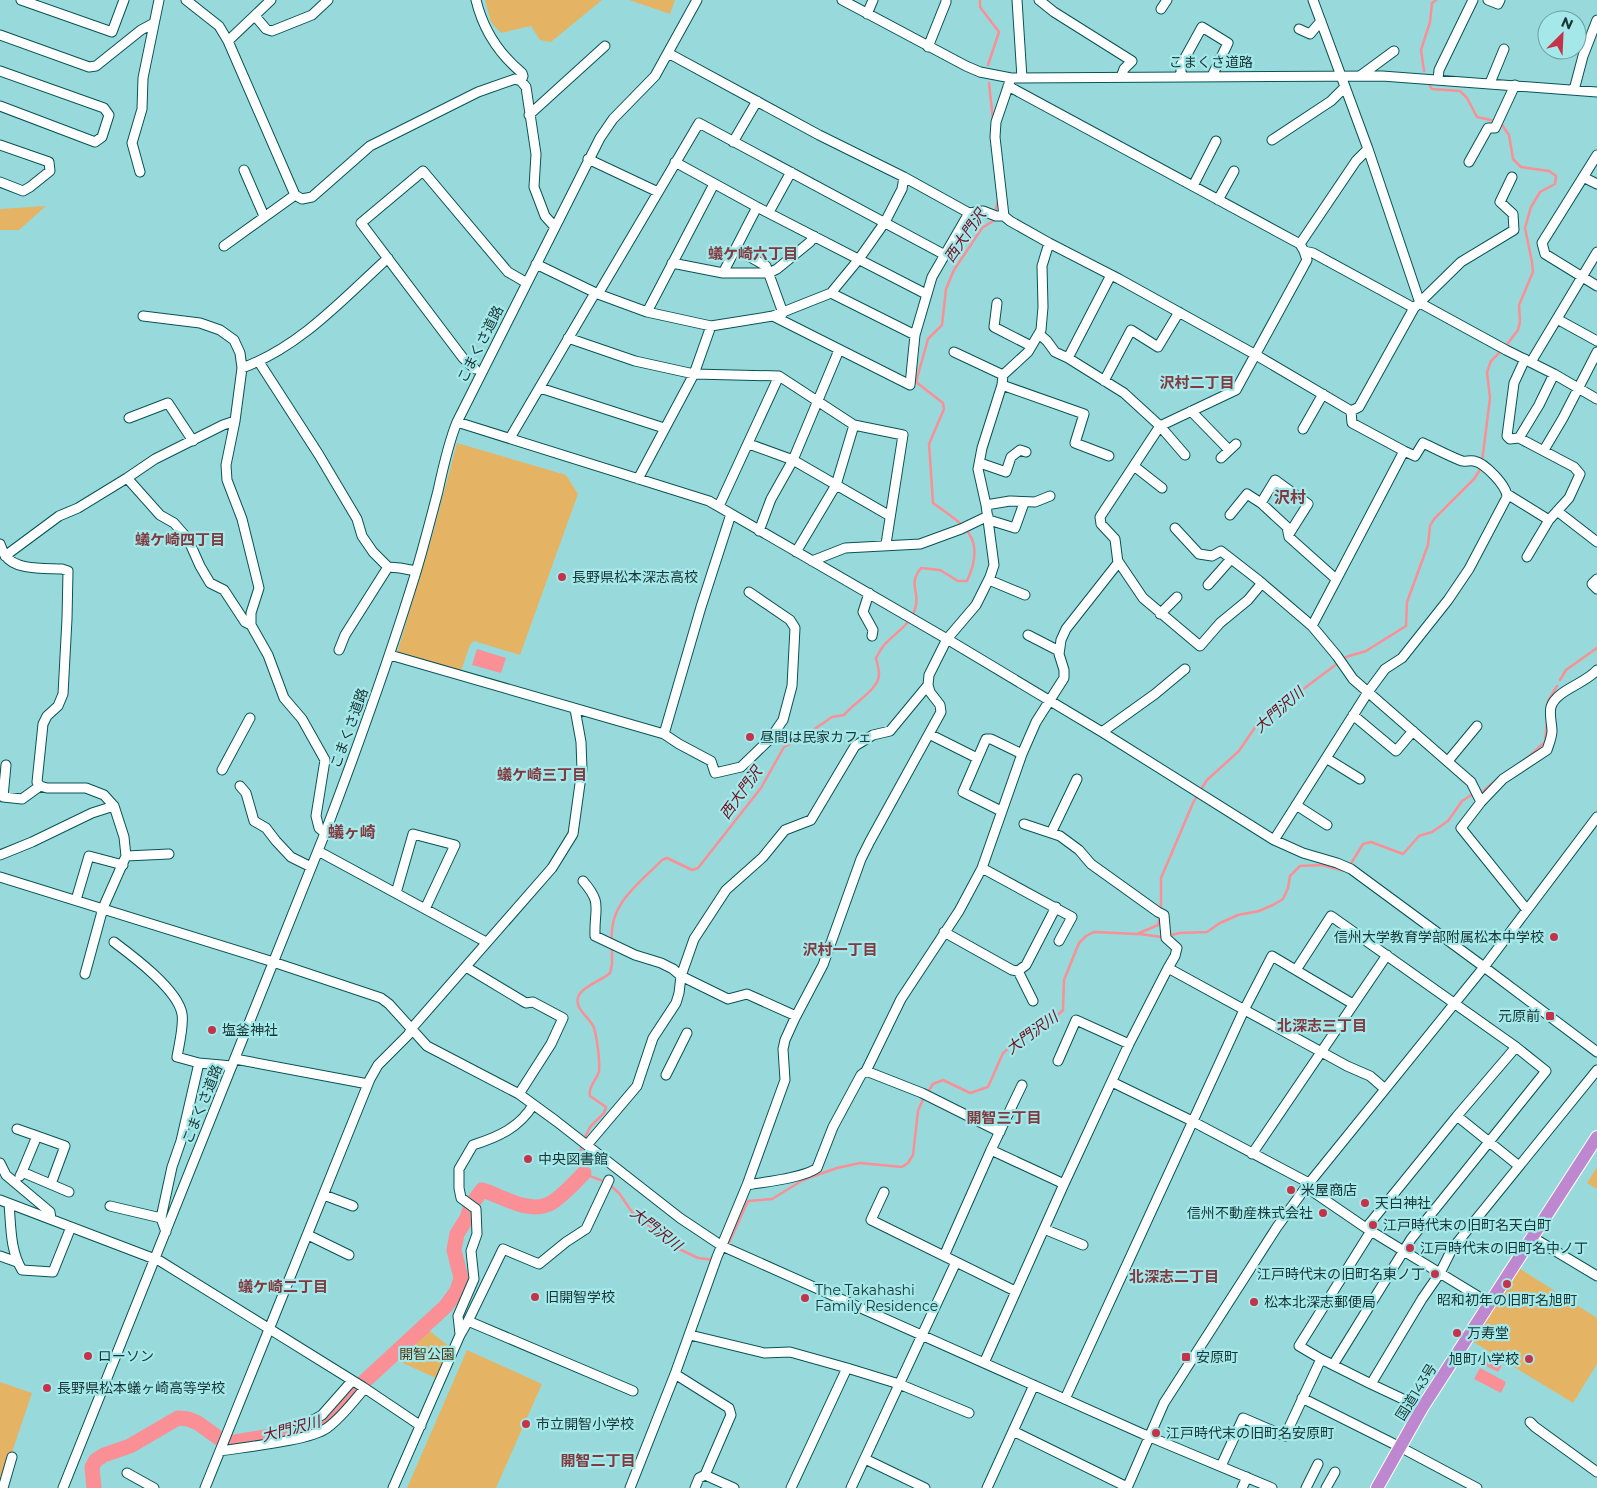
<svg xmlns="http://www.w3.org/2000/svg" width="1597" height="1488" font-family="Montserrat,'Noto Sans JP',sans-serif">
<rect width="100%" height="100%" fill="#98dadc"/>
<!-- green -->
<path fill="#e5b364" d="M485 0H602L551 42 540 40 531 26 501 33 491 22Z
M629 0H675L670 14Z
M46 206 19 230H0V209Z
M457 443 566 475 578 494 520 655 474 641 470 645 461 671 397 653 433 533Z
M1597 1167V1189L1587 1183Z
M1519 1268 1597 1318V1364L1573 1403 1472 1341Z
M427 1329 451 1348 436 1378 394 1359Z
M467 1350 542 1384 496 1488H407Z
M0 1382 32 1393 0 1488Z"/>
<!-- water -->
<path fill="#fa8f95" d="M477 649 506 658 501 673 472 665Z
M1485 1357 1502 1366 1498 1372 1482 1364Z
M1480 1368 1506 1382 1501 1393 1474 1379Z"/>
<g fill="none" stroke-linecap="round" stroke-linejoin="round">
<!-- stream -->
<path stroke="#fa8f95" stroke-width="2.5" d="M980 0V7L999 32 988 65
M1424 71 1421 50 1430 22 1432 3 1436 0
M989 83 993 120
M1430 86 1432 89 1460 91 1467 98 1477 117 1495 121
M1500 122 1509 135 1513 159 1521 167 1549 171 1556 176 1555 184 1540 192 1531 207 1525 228 1532 262 1533 272 1519 305 1520 322 1518 330 1505 347
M1482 462 1490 398 1487 372 1491 361 1501 351
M1342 660 1346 657 1366 651 1406 626 1407 602 1428 545 1430 526 1434 519 1474 479 1481 468
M1560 680 1566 670 1597 648
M1548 705V701L1557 686
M1526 759 1545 742 1547 720
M1200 791 1207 780 1239 751 1258 723 1338 663
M1482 792 1495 781
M1350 865 1363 844 1371 842 1403 854 1419 836 1432 832 1448 821 1462 801 1473 794
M1161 910V878L1193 803 1197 796
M1139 934 1162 937
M1168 936 1179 933 1207 932 1220 923 1238 915 1259 911 1273 905 1283 899 1288 888 1290 876 1300 866 1322 865 1345 871
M612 942C608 904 638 885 662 860L667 858 692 870 698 868 761 788 784 747 800 739 832 717 844 715C854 702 879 690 879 674 879 669 877 663 876 658 879 653 882 646 887 642 898 631 913 622 916 605 919 590 908 585 921 568L940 570 958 581H967C987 538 965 526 933 503L929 444 944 409 943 403 916 382 928 339 942 325 946 289 954 270 982 228 993 221 998 200
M927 1093 933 1084 943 1080 970 1093 988 1087 1003 1053 1016 1042 1049 1023 1063 1010 1064 980 1079 943 1086 936 1094 932 1137 934 1158 925 1160 915
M584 1139 590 1127 604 1113 606 1107 590 1096C588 1086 597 1080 599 1071 600 1062 597 1037 594 1028 591 1018 572 1008 579 995 585 985 601 981 610 973L612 964V947
M582 1144 578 1163C587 1178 591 1176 606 1182
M610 1185 619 1193 632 1212 675 1247 698 1258 714 1260
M728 1245 748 1201 772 1199 803 1180 837 1168 860 1163 902 1167 908 1163 913 1155 918 1111 924 1097
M719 1260 726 1250"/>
<!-- river -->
<path stroke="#fa8f95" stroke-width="15" d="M94 1488 92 1467 96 1460 104 1455 130 1446 178 1418 188 1419 198 1423 220 1439 229 1443 288 1433 311 1427 325 1421 354 1391 446 1306 457 1291 461 1278 454 1250 457 1234 467 1218 471 1205 482 1190C502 1196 528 1214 549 1204 560 1199 575 1182 584 1173"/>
<defs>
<path id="minor" d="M21 0 112 32 124 0
M186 0 219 26 228 41 295 195 302 199 312 197 370 146 478 92 515 79 521 81 526 87 536 154 534 187 545 216 554 226
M476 0C483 29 499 54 522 73L523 76 521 81
M842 0 966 66 980 72 1011 78 1382 76 1597 92
M1017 0 1022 78
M1039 0 1054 12 1132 61 1124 69 1121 77
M1313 0 1368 149 1420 303 1506 350 1554 374 1597 399
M1488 0 1498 4 1500 0
M1161 9 1167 0
M867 14 873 0
M255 16 266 29 272 31 312 15 328 0
M1299 29 1310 34 1321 21
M0 35 89 67 96 66 141 30 154 23
M228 41 271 0
M928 47 946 2V0
M668 53 819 135 904 177 969 213 983 211 996 216H1004L1010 221 1049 243 1119 279 1256 355 1351 411
M0 71 104 108 109 115 102 137 95 142 0 106
M1181 76V65L1202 27 1228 43 1212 76
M1360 76 1394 51
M1438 79 1439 70 1473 0
M1490 83 1504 49
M1574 90 1583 56 1597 20
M529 115 605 46
M1272 140 1331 101 1345 87
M733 142 757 101
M0 145 49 162 50 171 30 187 23 191 0 182
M1597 155 1542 243 1545 254 1597 286
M588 159 658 192
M675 162 757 207 926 294
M1469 162 1488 128H1495L1515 85
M244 170 264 216
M140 172 132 143 142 109 143 78 159 0
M1583 177 1597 184
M1193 186 1216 141
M1218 200 1234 171
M769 212 791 172
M1004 216 995 137 996 122 1010 81
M1300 244 1356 161 1368 149
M224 246 295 195
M736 249 766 266 783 313
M1304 251 1313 253 1414 308
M672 263 723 273H769L777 269 810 242 814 236
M536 264 598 294 647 312 711 326 773 316 831 293 859 259 885 222 902 189 904 177
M723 273 757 207
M831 293 915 335
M598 294 699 123 945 255
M997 303 994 327 1031 346
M647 312 714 184
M143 316 200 323 220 330 234 340 240 353 242 368 235 421 226 465 227 480 242 519 259 588 251 613V625L268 655 284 698 302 719 325 760 316 816 319 828 325 833
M773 316 910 385 915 335 932 277 969 213
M1557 319 1597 341
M1039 334 1047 341 1055 352 1068 358 1124 393 1160 426 1185 455
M568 338 635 361 694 374 779 376 854 425 903 435 886 544
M954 352 1003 375
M1068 358 1111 275
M1525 359 1514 383 1507 436 1510 439 1519 438 1574 467 1580 474 1569 498 1549 520 1527 557
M259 362 319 455 357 519 362 536 373 552 388 567 400 568 416 571
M1531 362 1597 252
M242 368C300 347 343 299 388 258
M475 369 463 358 361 223 423 171 508 272 527 283
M1104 381 1131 330 1158 347 1179 312
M1002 385 1084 414 1075 443 1109 456
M540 388 664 428
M1191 411 1229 450
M1351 411 1359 407 1414 308 1461 262 1514 230 1513 214 1500 202 1512 177
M129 418 168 403 193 441
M457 422 709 501 947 639 1102 732 1274 840 1303 853 1337 863 1351 869 1484 967 1597 1052
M1303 429 1323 394
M510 438 595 293
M1519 438 1539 405 1554 374
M749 444 793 460 890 516
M1544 450 1563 418 1597 352
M1221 458 1236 444
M980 463 1006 472 1011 457 1020 450 1026 452
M1134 466 1162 488
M127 478 160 515 174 523 188 539 200 566 210 583 224 590 245 622 251 625
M638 479 694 374 711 326
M1507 494 1549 520
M1261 503 1275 480 1308 504 1289 534
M986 505 1010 501 1035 502 1050 496
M719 506 779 376
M1557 511 1597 542
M1230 515 1247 494 1261 503 1287 527 1289 537 1336 579
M989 520 1015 528 1024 503
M1175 528 1199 554 1212 556 1221 551 1257 579 1312 626 1337 656 1353 679 1471 782 1481 802
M759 531 771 499 793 460 839 350
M0 544C1 547 3 552 5 555 15 571 46 568 62 569L68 571 67 619 63 694 58 706 47 716 43 724 37 782 40 786 47 788H86L104 795 114 806 124 837 126 856 103 908 85 974
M796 552 836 485 854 425
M5 556 59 516 78 508 127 478 155 459 223 425 235 421
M812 561 845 548 920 544 961 529 988 516
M1118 561 1143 598 1200 646 1220 623 1248 600 1262 583
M1597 579 1592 584 1597 589
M989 580 1025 595
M1208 585 1231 559
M869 593 863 612 873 630 872 636
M1160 614 1177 597
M1312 626 1404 451
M1028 635 1059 651
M339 650 345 635 388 567
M390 655 664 734 679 744 711 761 715 773 741 767 770 739 783 720 792 686 795 628 790 620 749 592
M1353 715 1396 751 1413 731
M1102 732 1155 694 1185 669
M664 734 701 607 731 514
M929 734 977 758
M1326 758 1360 779
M1448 761 1477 726
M6 765 3 797 22 799 40 786
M222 770 250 718
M240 786 246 793 254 821 266 828 276 841 291 857 311 867
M1296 805 1327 825
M1001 811 963 792 986 739H991L1022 754
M1024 824 1060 836 1079 850 1091 864 1158 912 1164 915 1166 938 1177 948 1175 956 1168 968
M1051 833 1077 779
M1274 840 1368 692 1385 669 1402 658 1448 600 1469 569 1507 497C1507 486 1485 463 1474 461 1469 460 1466 462 1462 461 1449 456 1436 449 1423 443L1415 456 1404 451 1352 423 1351 411
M318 851 486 942
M0 855 32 842 92 813 114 806
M126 856 169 854
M982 868 1072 917 1059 941
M0 877 267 960 381 998 389 1004 427 1046 519 1094 556 1121 680 1218 722 1246 1143 1434 1272 1488
M583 881C603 904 594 907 595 936L635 955 661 963 673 969 681 976 728 999 747 994 796 1016
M396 893 413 834 455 845 425 909
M76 900 89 856 123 865
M1527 910 1461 828 1481 802 1503 779 1547 750C1549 744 1552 737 1552 731 1552 724 1549 714 1551 707 1556 690 1585 684 1597 670
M944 932 1012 970 1018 971 1026 965 1056 907
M114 942C134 957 178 990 182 1014 184 1025 179 1045 177 1057L199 1063 232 1066
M466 967 526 1003 533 1002 563 1018 551 1044 519 1094
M1296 970 1331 916 1516 1047 1546 1071 1411 1239 1333 1365
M1018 971 1033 1001
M235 1059 368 1084
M1058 1061 1076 1020 1129 1044
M866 1071 922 1093 1000 1132
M666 1075 687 1033
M1112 1082 1188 1119 1309 1183
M1457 1116 1519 1166
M17 1129 37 1136
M587 1145 637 1086 653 1038 676 1003 679 993 681 976 694 939 726 890 763 857 785 830 811 820 855 746 873 735 890 731 928 685
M991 1150 1064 1184
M1252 1154 1387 955
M0 1163 6 1175 50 1212 51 1219
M22 1172 37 1136 65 1146 51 1184
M20 1176 22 1172 69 1192
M747 1185C764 1182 804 1178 817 1168L833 1127 861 1075 866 1071 901 999 959 911 982 868 1022 754 1036 722 1064 678V670L1059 654 1061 640 1066 629 1118 563 1115 539 1101 524 1100 517 1160 426 1236 390 1307 260 1304 251 1300 244 1008 86
M1306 1187 1366 1228 1489 1303
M884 1192 871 1220 1015 1291
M324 1195 353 1206
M0 1200 160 1261 363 1387 421 1426
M9 1204C11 1225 10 1251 22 1270L53 1272 71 1227
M110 1206 161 1218
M1366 1228 1457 1116 1516 1047
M1044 1229 1083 1245
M1371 1231 1299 1346 1321 1359 1371 1384
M166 1232 161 1218 172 1167 181 1141 199 1063
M308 1235 349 1255
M1532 1237 1597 1276
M0 1256 17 1262
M944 1256 991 1150 1022 1085
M468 1321 503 1249 539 1264 566 1242 586 1229 609 1180
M460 1334 458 1316 474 1279 471 1251 477 1234 476 1209 461 1198 459 1188V1169L473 1145C498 1137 519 1128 533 1105
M690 1335 764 1353 790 1352 847 1368 899 1384 969 1413
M984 1363 1064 1184 1129 1044 1168 968 1347 1066 1370 1076 1385 1089
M675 1374 729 1408 731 1415 705 1475 699 1478 695 1488
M1302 1398 1400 1447 1477 1488
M1065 1399 1244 1010 1272 956 1353 1004
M1422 1408 1371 1384 1422 1299 1440 1273 1452 1249 1597 1070
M313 1420 322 1415 352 1381
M1530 1422 1535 1427 1597 1472
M1013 1431 1127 1487
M220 1451C244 1447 309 1441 327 1428 341 1418 353 1402 364 1389
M865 1459 925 1488
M1221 1466 1243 1418 1285 1436 1321 1359
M127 1473 154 1488
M705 1475 734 1488
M3 1488 12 1457
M63 1488 325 833C358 746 389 660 416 572 424 545 431 518 438 491 443 468 448 444 457 422L600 138 613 119 655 76 697 0
M205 1488 370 1079 378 1065 408 1035 412 1028 552 868 573 834 582 769 581 742 575 709
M393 1488 460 1335 468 1321 633 1391
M630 1488 675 1374 717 1257 747 1185 785 1080 783 1049 785 1040 795 1018 823 965 861 859 870 841 941 712 940 705 930 692 928 685 929 675 947 639 976 605 990 577 994 565 986 505 978 469 982 448 1002 385 1003 375 1028 352 1041 330 1043 307 1042 266 1049 243
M791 1488 847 1368
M851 1488 956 1262
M987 1488 1034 1385
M1127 1488 1164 1403 1277 1227 1306 1187 1484 967 1597 817
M1242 1488 1247 1477
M1306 1488 1318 1464
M1326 1488 1335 1472"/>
<path id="highway" d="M1377 1488 1422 1408 1597 1137"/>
</defs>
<!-- minor casing -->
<use href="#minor" stroke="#075355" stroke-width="11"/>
<!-- highway casing -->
<use href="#highway" stroke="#fff" stroke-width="14"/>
<!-- minor -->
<use href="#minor" stroke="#fff" stroke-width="9"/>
<!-- highway -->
<use href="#highway" stroke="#be88d0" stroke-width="12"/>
</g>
<!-- markers -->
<g fill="#c43349" stroke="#a5e8e9" stroke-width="2">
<circle cx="562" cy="577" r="5"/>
<circle cx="750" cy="737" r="5"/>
<circle cx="1554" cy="937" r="5"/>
<rect x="1545" y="1011" width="10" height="10" rx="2.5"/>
<circle cx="212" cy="1030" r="5"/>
<circle cx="528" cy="1159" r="5"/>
<circle cx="1291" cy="1190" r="5"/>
<circle cx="1365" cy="1203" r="5"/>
<circle cx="1323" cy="1213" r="5"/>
<circle cx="1373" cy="1225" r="5"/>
<circle cx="1410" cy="1248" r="5"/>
<circle cx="1435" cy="1274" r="5"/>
<circle cx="1507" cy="1284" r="5"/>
<circle cx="535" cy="1297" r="5"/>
<circle cx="805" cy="1298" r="5"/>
<circle cx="1254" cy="1302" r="5"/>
<circle cx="1457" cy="1333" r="5"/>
<circle cx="88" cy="1356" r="5"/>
<rect x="1181" y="1352" width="10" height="10" rx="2.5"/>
<circle cx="1529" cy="1359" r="5"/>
<circle cx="47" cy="1388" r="5"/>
<circle cx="526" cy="1424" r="5"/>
<circle cx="1156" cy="1433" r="5"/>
</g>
<g text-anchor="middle" stroke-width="4.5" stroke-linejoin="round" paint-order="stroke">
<!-- street labels -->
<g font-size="14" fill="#193535" stroke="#a5e8e9">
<text x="1211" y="67">こまくさ道路</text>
<text transform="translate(480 344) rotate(-63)" y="5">こまくさ道路</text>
<text transform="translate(349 728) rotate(-70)" y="5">こまくさ道路</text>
<text transform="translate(202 1104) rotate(-68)" y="5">こまくさ道路</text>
<text transform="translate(1416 1392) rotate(-58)" y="5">国道143号</text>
</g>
<!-- poi labels -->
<g font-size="14" fill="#193535" stroke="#a5e8e9" text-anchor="start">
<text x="572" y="582">長野県松本深志高校</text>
<text x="760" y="742">昼間は民家カフェ</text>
<text x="1544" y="942" text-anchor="end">信州大学教育学部附属松本中学校</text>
<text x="1540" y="1021" text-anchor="end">元原前</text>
<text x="222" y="1035">塩釜神社</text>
<text x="538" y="1164">中央図書館</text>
<text x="1301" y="1195">米屋商店</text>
<text x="1375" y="1208">天白神社</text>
<text x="1313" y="1218" text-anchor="end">信州不動産株式会社</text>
<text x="1383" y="1230">江戸時代末の旧町名天白町</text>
<text x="1420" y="1253">江戸時代末の旧町名中ノ丁</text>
<text x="1425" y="1279" text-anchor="end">江戸時代末の旧町名東ノ丁</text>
<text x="815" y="1295">The Takahashi<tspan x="815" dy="16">Family Residence</tspan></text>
<text x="545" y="1302">旧開智学校</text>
<text x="1507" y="1305" text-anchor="middle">昭和初年の旧町名旭町</text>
<text x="1264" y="1307">松本北深志郵便局</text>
<text x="1467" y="1338">万寿堂</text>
<text x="98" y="1361">ローソン</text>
<text x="1196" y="1362">安原町</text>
<text x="1519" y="1364" text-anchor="end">旭町小学校</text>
<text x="57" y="1393">長野県松本蟻ヶ崎高等学校</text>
<text x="536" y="1429">市立開智小学校</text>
<text x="1166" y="1438">江戸時代末の旧町名安原町</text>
</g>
<!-- park labels -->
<g font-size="14" fill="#503911" stroke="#a5e8e9">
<text x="427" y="1359">開智公園</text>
</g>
<!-- water labels -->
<g font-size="15" font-style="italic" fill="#701122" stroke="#a5e8e9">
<text transform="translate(965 236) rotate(-55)" y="5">西大門沢</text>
<text transform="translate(1279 710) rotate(-41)" y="5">大門沢川</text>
<text transform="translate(741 793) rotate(-54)" y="5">西大門沢</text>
<text transform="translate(1032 1033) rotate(-36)" y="5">大門沢川</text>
<text transform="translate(656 1229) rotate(38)" y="5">大門沢川</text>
<text transform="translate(291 1429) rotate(-15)" y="5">大門沢川</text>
</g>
<!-- neighbourhood labels -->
<g font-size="15" font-weight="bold" fill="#82393f" stroke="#a5e8e9">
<text x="753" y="259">蟻ケ崎六丁目</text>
<text x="1197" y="388">沢村二丁目</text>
<text x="180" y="545">蟻ケ崎四丁目</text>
<text x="542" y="780">蟻ケ崎三丁目</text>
<text x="840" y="955">沢村一丁目</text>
<text x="1322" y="1031">北深志三丁目</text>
<text x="1004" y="1123">開智三丁目</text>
<text x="1174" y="1282">北深志二丁目</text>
<text x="283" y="1292">蟻ケ崎二丁目</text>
<text x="598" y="1466">開智二丁目</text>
</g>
<!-- quarter labels -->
<g font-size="16" font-weight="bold" fill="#82393f" stroke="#a5e8e9">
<text x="1290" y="503">沢村</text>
<text x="352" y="838">蟻ヶ崎</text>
</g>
</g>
<!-- north arrow -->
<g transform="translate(1562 35) rotate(24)"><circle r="24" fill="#a5e8e9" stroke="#6da0a1"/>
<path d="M0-4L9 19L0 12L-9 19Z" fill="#c43349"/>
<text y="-8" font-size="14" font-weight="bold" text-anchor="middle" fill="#193535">N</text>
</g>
</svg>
